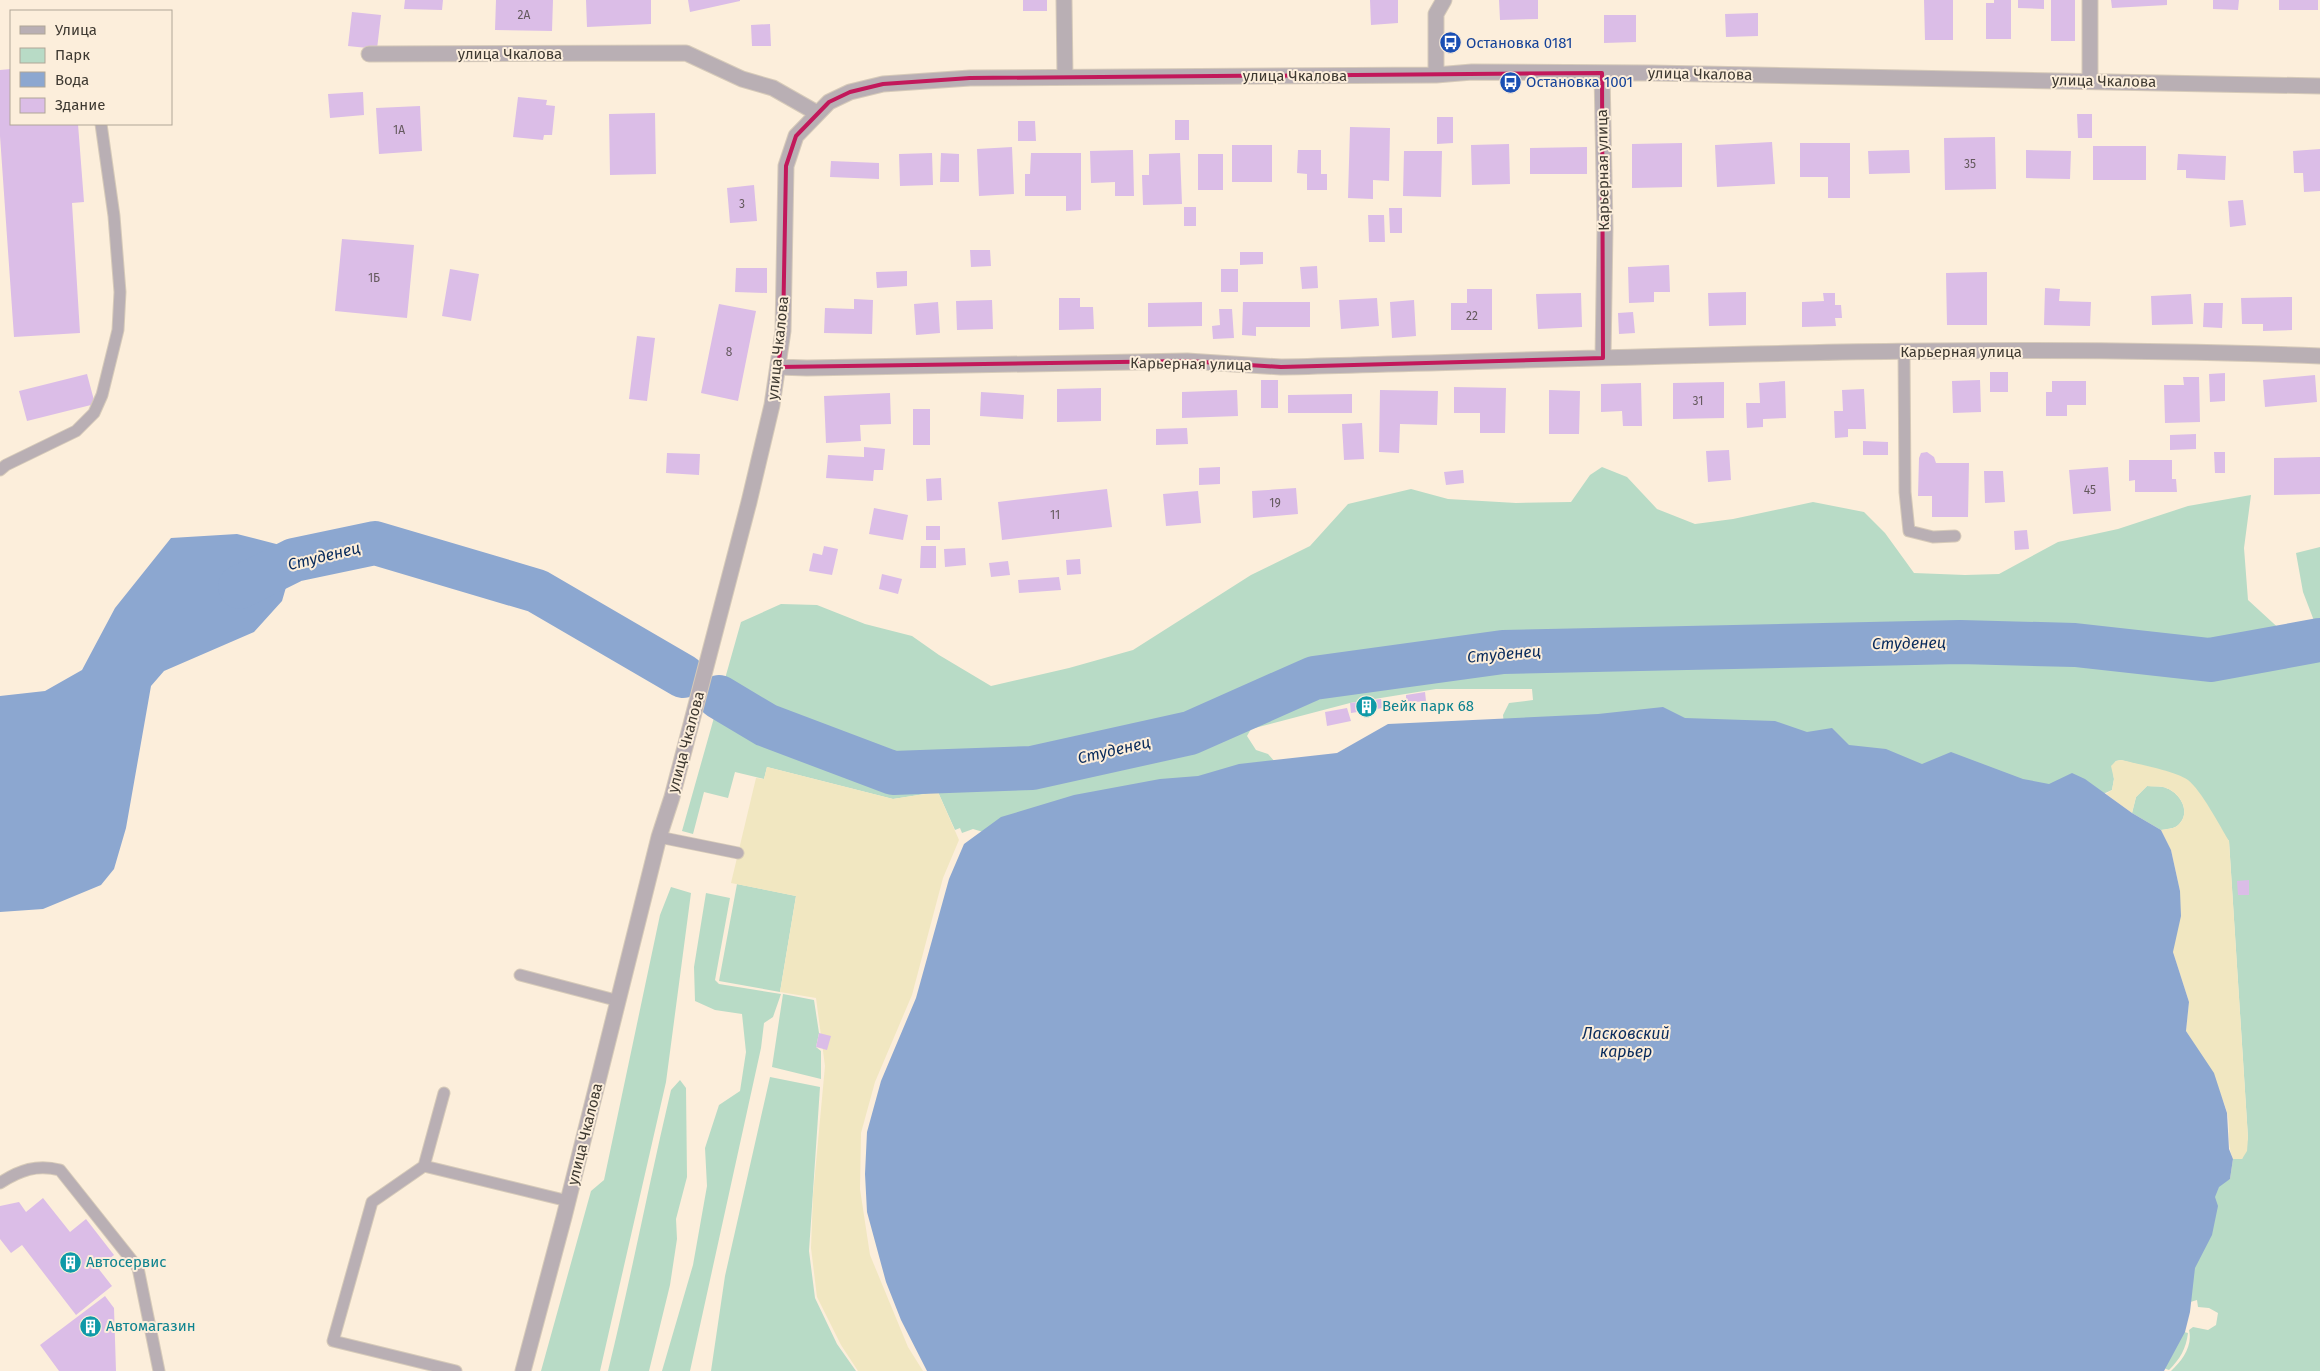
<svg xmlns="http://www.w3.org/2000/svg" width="2320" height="1371" font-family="'Fira Sans',sans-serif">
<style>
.green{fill:#b8dbc6}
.sand{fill:#f1e7c1}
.water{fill:#8ca7d0}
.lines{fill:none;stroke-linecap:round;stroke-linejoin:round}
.river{stroke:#8ca7d0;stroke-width:44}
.building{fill:#dbbde7}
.lane-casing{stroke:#d6cab9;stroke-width:13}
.street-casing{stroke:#d6cab9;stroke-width:17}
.lane{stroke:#b9afb4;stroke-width:11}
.street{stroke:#b9afb4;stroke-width:15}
.marked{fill:none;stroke:#c2185b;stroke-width:4;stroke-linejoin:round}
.labels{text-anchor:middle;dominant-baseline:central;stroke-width:4;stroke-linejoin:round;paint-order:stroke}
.number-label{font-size:12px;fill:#655a5e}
.transit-label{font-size:15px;fill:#164399;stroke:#fceedb;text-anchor:start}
.street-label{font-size:15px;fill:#3e3931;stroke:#fceedb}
.culture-label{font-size:15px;fill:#0d838f;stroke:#fceedb;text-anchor:start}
.water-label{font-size:16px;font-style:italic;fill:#092b5c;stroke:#fceedb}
</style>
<rect width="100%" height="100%" fill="#fceedb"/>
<path class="green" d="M 1602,467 L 1627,477 L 1657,509 L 1695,524 L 1733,519 L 1813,502 L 1864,512 L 1885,533 L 1914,573 L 1965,575 L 1999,574 L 2058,542 L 2118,529 L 2188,506 L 2251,495 L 2244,548 L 2248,600 L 2285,634 L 2316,626 L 2303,592 L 2296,553 L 2320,547 L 2320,1371 L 2171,1371 C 2182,1361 2193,1346 2189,1330 L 2193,1327 L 2208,1330 L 2216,1325 L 2218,1313 L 2209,1308 L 2198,1307 L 2197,1300 L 2187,1303 L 2192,1198 L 2230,1179 L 2233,1159 L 2242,1159 L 2248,1138 L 2229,841 L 2172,774 L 2121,760 L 2116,761 L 2112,766 L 2114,779 L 2112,790 L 2103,794 L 1949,770 L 1505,735 L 1503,715 L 1509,703 L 1533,700 L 1532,689 L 1436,689 L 1350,703 L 1251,729 L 1247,736 L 1256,750 L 1268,754 L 1283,771 L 990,834 L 973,829 L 962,833 L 960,828 L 955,830 L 938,792 L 893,799 L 767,767 L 764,779 L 735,772 L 728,798 L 704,792 L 693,834 L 682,831 L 741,622 L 781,604 L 817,605 L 865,624 L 912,636 L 939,655 L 991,686 L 1069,668 L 1133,650 L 1251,575 L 1310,546 L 1348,504 L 1411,489 L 1448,499 L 1516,503 L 1571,502 L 1590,475 Z
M 2147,786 C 2152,786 2158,786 2163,787 C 2180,791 2193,813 2177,826 C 2173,829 2166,829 2161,830 L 2132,813 L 2136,797 Z
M 737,884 L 796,896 L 780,992 L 719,981 Z
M 671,887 L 691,893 L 666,1082 L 600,1371 L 541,1371 L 591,1191 L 604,1180 L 660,915 Z
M 706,893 L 730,898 L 715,980 L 719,984 L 781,994 L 773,1017 L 764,1023 L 761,1048 L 690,1371 L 662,1371 L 693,1265 L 707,1186 L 705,1148 L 719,1105 L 740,1091 L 746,1052 L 742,1014 L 715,1010 L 695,1001 L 694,967 Z
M 783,994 L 814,1000 L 819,1033 L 816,1047 L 821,1051 L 821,1079 L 772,1067 Z
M 770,1077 L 820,1087 L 809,1251 L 815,1298 L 837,1344 L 856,1371 L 711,1371 L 725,1276 Z
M 680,1080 L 686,1088 L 687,1177 L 676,1219 L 677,1239 L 670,1285 L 649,1371 L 608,1371 C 631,1278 649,1183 671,1090 Z
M 2165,1327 L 2188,1333 C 2186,1349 2180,1359 2169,1370 L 2161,1367 Z"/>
<path class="sand" d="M 2121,760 C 2138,764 2175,771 2188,780 C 2201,790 2220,826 2229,841 L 2248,1138 L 2247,1151 L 2242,1159 L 2233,1159 C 2226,1143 2231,1127 2227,1112 C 2220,1088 2200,1052 2186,1031 L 2189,1002 L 2173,952 L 2180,891 L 2171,850 L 2161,830 C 2166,829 2173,829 2177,826 C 2193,813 2180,791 2163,787 C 2158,786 2152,787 2147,786 L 2136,797 L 2132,813 L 2106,794 L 2112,790 L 2114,779 L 2111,766 L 2116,761 Z
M 767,767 L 893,799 L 938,792 L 959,840 L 943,878 L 912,995 L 875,1082 L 861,1133 L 860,1189 L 870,1255 L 908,1347 L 923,1371 L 858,1371 L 841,1345 L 817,1297 L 811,1248 L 813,1195 L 825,1066 L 816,998 L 780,992 L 796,896 L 731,883 L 756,778 L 764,779 Z"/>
<path class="water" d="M 237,534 L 280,545 L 294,560 L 282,601 L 254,632 L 164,671 L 151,686 L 126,828 L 114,869 L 101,885 L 43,909 L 0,912 L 0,696 L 45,691 L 82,670 L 115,608 L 171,538 Z
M 1663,707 L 1685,718 L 1775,721 L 1807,732 L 1832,728 L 1849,745 L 1886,749 L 1922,764 L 1951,752 L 2023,779 L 2049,784 L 2072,773 L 2085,779 L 2132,813 L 2161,830 L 2171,850 L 2180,891 L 2181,916 L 2173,952 L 2189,1002 L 2186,1031 L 2214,1073 L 2227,1113 L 2229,1149 L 2233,1159 L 2230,1179 L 2219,1187 L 2215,1197 L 2218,1206 L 2212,1235 L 2195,1268 L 2190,1312 L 2185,1332 L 2164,1371 L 927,1371 L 901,1320 L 886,1282 L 867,1212 L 865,1174 L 867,1132 L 881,1081 L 916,998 L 949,879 L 964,844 L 1001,817 L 1074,795 L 1160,779 L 1198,776 L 1239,764 L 1337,753 L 1388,724 L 1598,714 Z"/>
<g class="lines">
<path class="river" d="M 240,587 L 294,560 L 375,543 L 537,591 L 683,676
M 719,697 L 766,725 L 893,773 L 1032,768 L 1190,733 L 1314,678 L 1503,652 L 1960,642 L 2075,645 L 2210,660 L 2320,640"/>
</g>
<path class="building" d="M 405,0 L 443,0 L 442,10 L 404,9 Z
M 496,0 L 553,0 L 552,31 L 495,30 Z
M 586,0 L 651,0 L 651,24 L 587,27 Z
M 688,0 L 740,0 L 740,1 L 690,12 Z
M 1023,0 L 1047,0 L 1047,11 L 1023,11 Z
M 1370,0 L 1398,0 L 1398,23 L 1371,25 Z
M 1499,0 L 1538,0 L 1538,19 L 1500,20 Z
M 1924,0 L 1953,0 L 1953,40 L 1925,40 Z
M 1994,0 L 2011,0 L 2011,39 L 1986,39 L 1986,3 L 1994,3 Z
M 2018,0 L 2044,0 L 2044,9 L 2018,8 Z
M 2051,0 L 2075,0 L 2075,41 L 2051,41 Z
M 2111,0 L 2167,0 L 2167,5 L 2112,8 Z
M 2213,0 L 2239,0 L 2238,10 L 2213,9 Z
M 2279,0 L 2318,0 L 2318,10 L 2279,10 Z
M 352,12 L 381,15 L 377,49 L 348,46 Z
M 1758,13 L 1758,36 L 1726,37 L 1725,14 Z
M 1604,15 L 1636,15 L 1636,42 L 1604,43 Z
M 770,24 L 771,46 L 752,46 L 751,25 Z
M 11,69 L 11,124 L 78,124 L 84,202 L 72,203 L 80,333 L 14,337 L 0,136 L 0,70 Z
M 363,92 L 364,115 L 330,118 L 328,94 Z
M 518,97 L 547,100 L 546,105 L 555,106 L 552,135 L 544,135 L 543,140 L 513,137 Z
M 420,106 L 422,151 L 379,154 L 376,108 Z
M 655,113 L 656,174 L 610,175 L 609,114 Z
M 2077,114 L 2092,114 L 2092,138 L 2078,138 Z
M 1437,117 L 1453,117 L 1453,143 L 1437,144 Z
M 1175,120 L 1189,120 L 1189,140 L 1175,140 Z
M 1018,121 L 1035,121 L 1036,141 L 1018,141 Z
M 1350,127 L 1390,128 L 1389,181 L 1373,180 L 1373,199 L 1348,198 Z
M 1995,137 L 1996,189 L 1945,190 L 1944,138 Z
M 1772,142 L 1775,184 L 1717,187 L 1715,145 Z
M 1682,143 L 1682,187 L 1632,188 L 1632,144 Z
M 1800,143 L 1850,143 L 1850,198 L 1828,198 L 1828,177 L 1800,177 Z
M 1509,144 L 1510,184 L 1472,185 L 1471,145 Z
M 1232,145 L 1272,145 L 1272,182 L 1232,182 Z
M 2093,146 L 2146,146 L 2146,180 L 2093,180 Z
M 1012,147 L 1014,194 L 979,196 L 977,149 Z
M 1587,147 L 1587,174 L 1530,174 L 1530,148 Z
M 2320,149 L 2320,191 L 2304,192 L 2303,173 L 2294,173 L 2293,151 Z
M 1133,150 L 1134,196 L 1115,196 L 1115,182 L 1091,183 L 1090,151 Z
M 1298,150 L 1321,150 L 1321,174 L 1327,174 L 1327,190 L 1307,190 L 1307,174 L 1297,173 Z
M 1909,150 L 1910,173 L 1869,174 L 1868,151 Z
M 2026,150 L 2071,151 L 2070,179 L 2026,178 Z
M 1404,151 L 1442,151 L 1441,197 L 1403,196 Z
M 932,153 L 933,185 L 900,186 L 899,154 Z
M 941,153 L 959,154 L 959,182 L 940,182 Z
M 1031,153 L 1081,153 L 1081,210 L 1066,211 L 1066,196 L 1025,196 L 1025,174 L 1030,174 Z
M 1180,153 L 1182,204 L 1143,205 L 1142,175 L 1149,175 L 1149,154 Z
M 1198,154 L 1223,154 L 1223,190 L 1198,190 Z
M 2178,154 L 2226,156 L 2225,180 L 2186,178 L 2186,170 L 2177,170 Z
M 831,161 L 879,163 L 879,179 L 830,177 Z
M 754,185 L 757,221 L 730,223 L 727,188 Z
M 2243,200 L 2246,225 L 2230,227 L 2228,201 Z
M 1184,207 L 1196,207 L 1196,226 L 1184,226 Z
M 1389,208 L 1402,208 L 1402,233 L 1390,233 Z
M 1368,215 L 1384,215 L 1385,242 L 1369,242 Z
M 342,239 L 414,245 L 407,318 L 335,311 Z
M 970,250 L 990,250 L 991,266 L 971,267 Z
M 1240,252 L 1263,252 L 1263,264 L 1240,265 Z
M 1669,265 L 1670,292 L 1654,292 L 1654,302 L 1629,303 L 1628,267 Z
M 1317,266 L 1318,288 L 1302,289 L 1300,267 Z
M 736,268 L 767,268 L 767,293 L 735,292 Z
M 450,269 L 479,274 L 471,321 L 442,316 Z
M 1221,269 L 1238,269 L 1238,292 L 1221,292 Z
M 907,271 L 907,286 L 877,288 L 876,272 Z
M 1987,272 L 1987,325 L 1947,325 L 1946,273 Z
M 2045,288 L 2060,289 L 2059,301 L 2091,302 L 2090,326 L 2044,325 Z
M 1467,289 L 1492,289 L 1492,330 L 1451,330 L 1451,303 L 1467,303 Z
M 1746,292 L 1746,325 L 1709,326 L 1708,293 Z
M 1581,293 L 1582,327 L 1538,329 L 1536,294 Z
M 1823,293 L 1835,293 L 1835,305 L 1841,305 L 1842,318 L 1835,318 L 1836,326 L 1802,327 L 1802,302 L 1824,301 Z
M 2191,294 L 2193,324 L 2152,325 L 2151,296 Z
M 2292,297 L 2292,330 L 2263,331 L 2263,324 L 2242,324 L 2241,298 Z
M 1059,298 L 1080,298 L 1080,307 L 1093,307 L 1094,329 L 1059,330 Z
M 1377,298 L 1379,326 L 1341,329 L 1339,300 Z
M 854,299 L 873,300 L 872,334 L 824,333 L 825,308 L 854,309 Z
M 992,300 L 993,329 L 957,330 L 956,301 Z
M 1414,300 L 1416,336 L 1392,338 L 1390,302 Z
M 938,302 L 940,333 L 916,335 L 914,304 Z
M 1202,302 L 1202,326 L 1148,327 L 1148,303 Z
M 1243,302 L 1310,302 L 1310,327 L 1256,327 L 1256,336 L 1242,335 Z
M 2204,303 L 2223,303 L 2222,328 L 2203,327 Z
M 719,304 L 756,311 L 738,401 L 701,393 Z
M 1219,309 L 1232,309 L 1234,338 L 1213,339 L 1212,326 L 1220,325 Z
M 1633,312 L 1635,333 L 1619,334 L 1618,313 Z
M 637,336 L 655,338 L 647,401 L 629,399 Z
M 1990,372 L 2008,372 L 2008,392 L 1990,392 Z
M 2225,373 L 2225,401 L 2210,402 L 2209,374 Z
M 87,374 L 95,404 L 27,421 L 19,391 Z
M 2315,375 L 2317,402 L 2265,407 L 2263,380 Z
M 2183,377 L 2199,377 L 2200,422 L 2165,423 L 2164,385 L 2184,385 Z
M 1261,380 L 1278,380 L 1278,408 L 1261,408 Z
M 1980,380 L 1981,412 L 1953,413 L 1952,381 Z
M 1785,381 L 1786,418 L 1763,419 L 1763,427 L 1747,428 L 1746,403 L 1760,403 L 1759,383 Z
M 2052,381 L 2086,381 L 2086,405 L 2067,405 L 2067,416 L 2046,416 L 2046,392 L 2052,392 Z
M 1724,382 L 1724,418 L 1673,419 L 1673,383 Z
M 1641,383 L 1642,426 L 1623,426 L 1622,411 L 1601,412 L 1601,384 Z
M 1454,387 L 1506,388 L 1505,433 L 1480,433 L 1480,413 L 1454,413 Z
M 1101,388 L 1101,421 L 1057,422 L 1057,389 Z
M 1864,389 L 1866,429 L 1848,429 L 1848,437 L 1835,438 L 1834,411 L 1843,411 L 1842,390 Z
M 1237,390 L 1238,416 L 1182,418 L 1182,392 Z
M 1380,390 L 1438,391 L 1437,425 L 1400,424 L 1399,453 L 1379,452 Z
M 1549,390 L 1580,391 L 1579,434 L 1549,434 Z
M 981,392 L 1024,395 L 1023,419 L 980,416 Z
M 890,393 L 891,424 L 860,425 L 861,441 L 826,443 L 824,396 Z
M 1352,394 L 1352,413 L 1288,413 L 1288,395 Z
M 913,409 L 930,409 L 930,445 L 913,445 Z
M 1362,423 L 1364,459 L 1344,460 L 1342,424 Z
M 1187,428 L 1188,444 L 1156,445 L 1156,429 Z
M 2196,434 L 2196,449 L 2170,450 L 2170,435 Z
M 1863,441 L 1888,442 L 1888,455 L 1863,455 Z
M 864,447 L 885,449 L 883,470 L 874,470 L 873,481 L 826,478 L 828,455 L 864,457 Z
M 1729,450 L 1731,480 L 1708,482 L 1706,451 Z
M 1927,452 L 1934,457 L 1936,463 L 1969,463 L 1968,517 L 1932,517 L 1932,496 L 1918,496 L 1919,458 L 1921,453 Z
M 2214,452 L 2225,452 L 2225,473 L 2215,473 Z
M 667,453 L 700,454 L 699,475 L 666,473 Z
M 2320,457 L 2320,494 L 2274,495 L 2274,458 Z
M 2129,460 L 2172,460 L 2172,479 L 2176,479 L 2177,492 L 2135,492 L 2135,480 L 2129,481 Z
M 1220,467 L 1220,484 L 1199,485 L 1199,468 Z
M 2108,467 L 2111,511 L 2073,514 L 2069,470 Z
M 1463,470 L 1464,483 L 1446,485 L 1444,472 Z
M 1984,471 L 2003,471 L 2005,502 L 1985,503 Z
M 941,478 L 942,500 L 927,501 L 926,479 Z
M 1296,488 L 1298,514 L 1253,518 L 1252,491 Z
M 1107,489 L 1112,527 L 1002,540 L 998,502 Z
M 1198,491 L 1201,523 L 1166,526 L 1163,494 Z
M 874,508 L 908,515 L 903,540 L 869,534 Z
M 926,526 L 940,526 L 940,540 L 926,540 Z
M 2027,530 L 2029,549 L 2015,550 L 2014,531 Z
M 824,546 L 838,549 L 832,575 L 809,571 L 813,553 L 822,555 Z
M 921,546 L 936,546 L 936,568 L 920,568 Z
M 965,548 L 966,565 L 945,567 L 944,549 Z
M 1080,559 L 1081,574 L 1067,575 L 1066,560 Z
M 1008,561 L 1010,575 L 991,577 L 989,563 Z
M 882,574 L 902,579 L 898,594 L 879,589 Z
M 1059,577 L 1061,590 L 1019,593 L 1018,580 Z
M 1425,692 L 1426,701 L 1406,703 L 1406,695 Z
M 1381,699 L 1383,708 L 1351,713 L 1350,703 Z
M 1347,708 L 1351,721 L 1327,726 L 1325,712 Z
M 2249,880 L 2249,895 L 2238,895 L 2237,881 Z
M 819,1033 L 831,1036 L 827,1050 L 816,1047 Z
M 43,1198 L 70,1232 L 86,1219 L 114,1255 L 98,1268 L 112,1286 L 76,1315 L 22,1245 L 11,1253 L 0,1239 L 0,1206 L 19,1202 L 26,1212 Z
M 105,1296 L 114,1308 L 116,1371 L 59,1371 L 40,1345 Z"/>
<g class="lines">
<defs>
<path id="lane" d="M 1904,351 L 1905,492 L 1909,531 L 1933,537 L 1955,536
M 0,470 L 6,465 L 76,431 L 94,413 L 102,395 L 118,330 L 120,292 L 114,216 L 101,124
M 659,837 L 738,853
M 520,975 L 619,1001
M 424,1166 L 444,1093
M 0,1183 C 20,1170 37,1164 60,1170 L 138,1268 L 159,1371
M 456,1371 L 333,1341 L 372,1202 L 424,1166 L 568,1201"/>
<path id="street" d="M 1064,0 L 1065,77
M 369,54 L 686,53 L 742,79 L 773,88 L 817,113
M 1602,73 L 1605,228 L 1603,358
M 1436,75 L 1436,14 L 1444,0
M 2090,81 L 2090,0
M 778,367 L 807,368 L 1187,361 L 1281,367 C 1627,358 1974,342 2320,356
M 523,1371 L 564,1217 L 659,837 L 672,797 L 749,502 L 772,405 L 783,331 L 786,166 L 796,136 L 829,102 L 850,92 L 883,84 L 970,78 L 1436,75 L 1472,72 L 1652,73 L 2320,86"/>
</defs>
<use href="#lane" class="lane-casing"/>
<use href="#street" class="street-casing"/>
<use href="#lane" class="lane"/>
<use href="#street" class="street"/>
</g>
<path class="marked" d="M 1602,73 L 1603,358 L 1281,367 L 1187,361 L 778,367 L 783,331 L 786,166 L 796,136 L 829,102 L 850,92 L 883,84 L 970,78 Z"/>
<defs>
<symbol id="bus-disc" viewBox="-11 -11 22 22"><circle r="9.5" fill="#1a4fb4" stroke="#fceedb"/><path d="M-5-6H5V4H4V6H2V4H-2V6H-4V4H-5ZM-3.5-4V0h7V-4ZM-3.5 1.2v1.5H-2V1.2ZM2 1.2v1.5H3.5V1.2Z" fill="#fff"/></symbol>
<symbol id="building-disc" viewBox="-11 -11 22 22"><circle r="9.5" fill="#0f9aa8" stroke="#fceedb"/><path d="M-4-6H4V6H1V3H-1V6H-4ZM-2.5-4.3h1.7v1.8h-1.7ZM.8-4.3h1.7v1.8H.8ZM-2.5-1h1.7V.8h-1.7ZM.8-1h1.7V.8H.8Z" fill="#fff"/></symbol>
</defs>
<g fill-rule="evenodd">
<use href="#bus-disc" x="1438" y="30" width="25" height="25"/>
<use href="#bus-disc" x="1498" y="70" width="25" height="25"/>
<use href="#building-disc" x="1354" y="694" width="25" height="25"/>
<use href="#building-disc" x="58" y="1250" width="25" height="25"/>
<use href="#building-disc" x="78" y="1314" width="25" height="25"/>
</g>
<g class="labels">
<g class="number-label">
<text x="524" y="15">2А</text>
<text x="399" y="130">1А</text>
<text x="1970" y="164">35</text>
<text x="742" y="204">3</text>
<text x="374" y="278">1Б</text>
<text x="1472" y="316">22</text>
<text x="729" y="352">8</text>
<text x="1698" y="401">31</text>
<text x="2090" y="490">45</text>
<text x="1275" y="503">19</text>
<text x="1055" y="515">11</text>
</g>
<g class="transit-label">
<text x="1466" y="43">Остановка 0181</text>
<text x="1526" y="82">Остановка 1001</text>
</g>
<g class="street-label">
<text x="510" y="54">улица Чкалова</text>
<text transform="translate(1700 74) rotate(1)">улица Чкалова</text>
<text x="1295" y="76">улица Чкалова</text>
<text transform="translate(2104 81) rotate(1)">улица Чкалова</text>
<text transform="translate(1603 170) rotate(-91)">Карьерная улица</text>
<text transform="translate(778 348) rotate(-84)">улица Чкалова</text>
<text x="1961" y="352">Карьерная улица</text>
<text transform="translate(1191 364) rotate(1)">Карьерная улица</text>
<text transform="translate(686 742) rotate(-75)">улица Чкалова</text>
<text transform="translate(585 1134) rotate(-76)">улица Чкалова</text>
</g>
<g class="culture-label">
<text x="1382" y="706">Вейк парк 68</text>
<text x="86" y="1262">Автосервис</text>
<text x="106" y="1326">Автомагазин</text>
</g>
<g class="water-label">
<text transform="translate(324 556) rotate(-14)">Студенец</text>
<text transform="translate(1909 643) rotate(-1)">Студенец</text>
<text transform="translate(1504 654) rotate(-5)">Студенец</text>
<text transform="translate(1114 750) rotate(-13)">Студенец</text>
<text x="1626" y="1033">Ласковский<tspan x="1626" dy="18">карьер</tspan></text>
</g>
</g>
<rect x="10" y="10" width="162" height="115" fill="#fceedb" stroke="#b0a697"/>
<rect x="20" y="26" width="25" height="8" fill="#b9afb4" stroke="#b0a697"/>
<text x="55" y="35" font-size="15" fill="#3e3931">Улица</text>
<rect x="20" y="48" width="25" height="15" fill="#b8dbc6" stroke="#b0a697"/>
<text x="55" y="60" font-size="15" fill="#3e3931">Парк</text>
<rect x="20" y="72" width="25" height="15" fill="#8ca7d0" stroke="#b0a697"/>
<text x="55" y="85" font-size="15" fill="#3e3931">Вода</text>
<rect x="20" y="98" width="25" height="15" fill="#dbbde7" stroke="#b0a697"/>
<text x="55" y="110" font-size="15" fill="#3e3931">Здание</text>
</svg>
